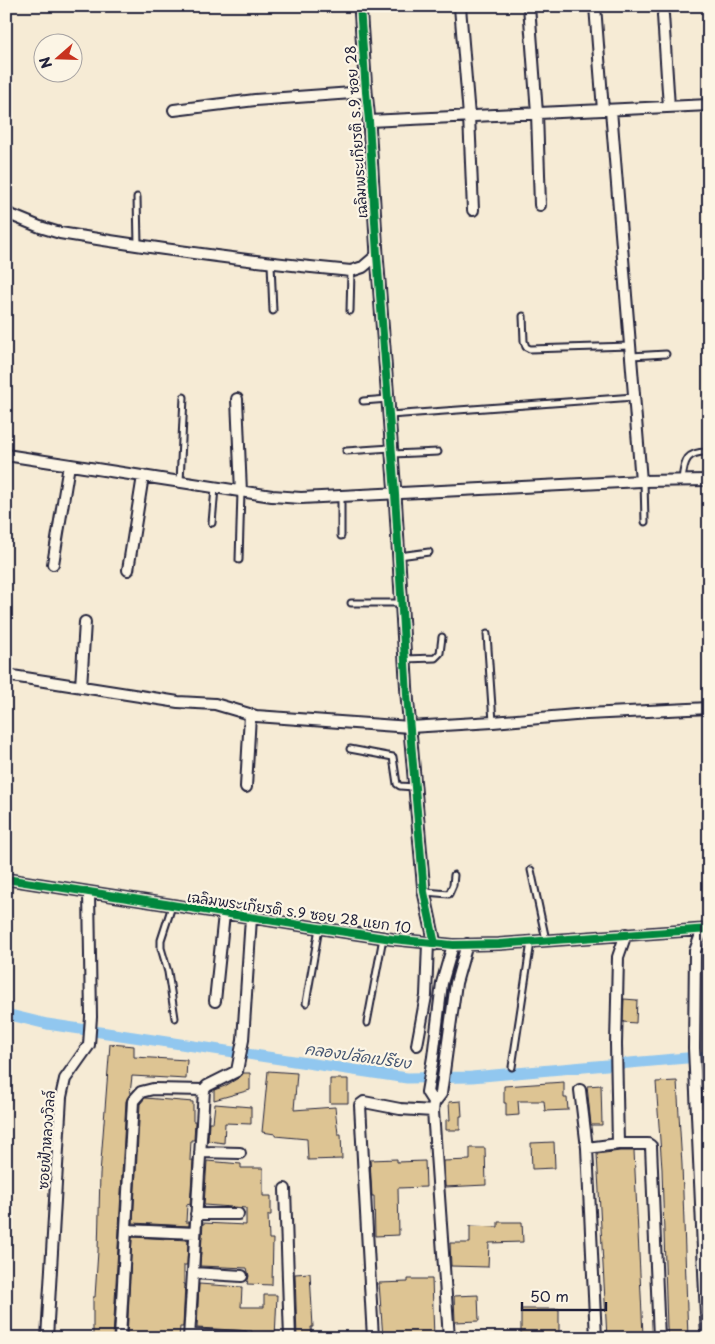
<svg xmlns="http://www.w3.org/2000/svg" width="715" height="1344" font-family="'Playpen Sans','Playpen Sans Thai',sans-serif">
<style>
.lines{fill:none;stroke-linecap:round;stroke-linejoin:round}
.canal{stroke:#91c7ef;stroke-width:11}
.building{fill:#ddc493;stroke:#22223b}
.service-casing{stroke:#22223b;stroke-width:9}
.minor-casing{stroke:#22223b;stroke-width:14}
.tertiary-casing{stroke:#22223b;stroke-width:15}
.service{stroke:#fcf5e5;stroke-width:5}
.minor{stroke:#fcf5e5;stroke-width:10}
.tertiary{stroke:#fcf5e5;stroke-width:11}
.cycleway-casing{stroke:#fcf5e5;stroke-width:11}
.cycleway{stroke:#00873e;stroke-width:8}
.labels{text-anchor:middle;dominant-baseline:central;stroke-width:4.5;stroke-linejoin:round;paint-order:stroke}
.street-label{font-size:14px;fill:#22223b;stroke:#fcf5e5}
.water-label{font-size:15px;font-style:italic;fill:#435471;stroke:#fcf5e5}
</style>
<rect width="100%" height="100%" fill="#f6ebd5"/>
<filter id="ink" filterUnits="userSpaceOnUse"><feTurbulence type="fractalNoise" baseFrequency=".02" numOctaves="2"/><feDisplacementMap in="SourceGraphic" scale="10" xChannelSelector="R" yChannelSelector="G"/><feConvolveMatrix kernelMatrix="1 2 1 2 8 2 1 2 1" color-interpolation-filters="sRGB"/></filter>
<g filter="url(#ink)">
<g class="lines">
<path class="canal" d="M 6,1014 L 47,1024 L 407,1078 L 472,1077 L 709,1056"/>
</g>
<path class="building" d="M 624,999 L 637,1000 L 636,1023 L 623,1022 Z
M 110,1044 L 134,1046 L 134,1057 L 187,1060 L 186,1079 L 132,1076 L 130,1094 L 126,1101 L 113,1338 L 93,1338 L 93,1297 L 95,1297 L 98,1251 L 100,1174 Z
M 268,1071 L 297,1073 L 294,1110 L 335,1107 L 338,1134 L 341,1134 L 342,1159 L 308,1160 L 307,1139 L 275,1136 L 275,1134 L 262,1132 Z
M 243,1073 L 250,1073 L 250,1090 L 214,1100 L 214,1090 L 225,1086 L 240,1077 Z
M 330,1079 L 348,1079 L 348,1103 L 330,1103 Z
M 677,1081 L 682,1165 L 688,1338 L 668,1338 L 667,1328 L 662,1169 L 656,1082 Z
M 564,1082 L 564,1098 L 567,1098 L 568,1110 L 545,1111 L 544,1101 L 518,1101 L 519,1115 L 506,1116 L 506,1103 L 504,1103 L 504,1086 Z
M 601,1085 L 602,1125 L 591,1125 L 587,1086 Z
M 145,1098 L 193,1102 L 193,1121 L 195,1121 L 194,1140 L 191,1140 L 190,1160 L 193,1160 L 190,1205 L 187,1204 L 186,1222 L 189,1222 L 189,1226 L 133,1223 L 140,1104 Z
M 461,1101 L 462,1116 L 460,1116 L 460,1130 L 446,1130 L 446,1120 L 450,1120 L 449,1102 Z
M 215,1104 L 251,1107 L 251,1124 L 225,1123 L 224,1143 L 208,1141 L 209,1122 L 213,1122 Z
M 554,1142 L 555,1168 L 532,1169 L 531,1143 Z
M 470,1148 L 485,1148 L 486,1185 L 445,1187 L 444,1161 L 470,1160 Z
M 620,1151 L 634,1151 L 643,1335 L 607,1338 L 597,1154 Z
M 397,1159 L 397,1162 L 425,1161 L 426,1187 L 398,1188 L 399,1235 L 375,1236 L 374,1196 L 372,1196 L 370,1160 Z
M 207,1161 L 241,1164 L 241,1168 L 263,1168 L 263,1196 L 271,1196 L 271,1215 L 268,1215 L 269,1239 L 273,1239 L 272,1285 L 247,1284 L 249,1276 L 247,1268 L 200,1266 L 203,1223 L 246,1225 L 246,1208 L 204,1205 Z
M 498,1222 L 522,1222 L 523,1242 L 489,1243 L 488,1267 L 451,1266 L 450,1243 L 470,1243 L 470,1226 L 498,1227 Z
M 132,1237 L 188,1240 L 187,1265 L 184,1265 L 184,1284 L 185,1284 L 183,1327 L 180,1327 L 179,1338 L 127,1338 Z
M 310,1273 L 313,1327 L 311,1327 L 312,1338 L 297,1338 L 295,1274 Z
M 408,1279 L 432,1279 L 434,1338 L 383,1338 L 379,1283 L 408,1282 Z
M 199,1284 L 242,1287 L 241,1307 L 264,1307 L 264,1295 L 277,1295 L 275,1338 L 252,1338 L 252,1331 L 197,1328 Z
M 478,1295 L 479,1321 L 455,1322 L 454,1296 Z
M 521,1309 L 559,1309 L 559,1338 L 521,1338 Z"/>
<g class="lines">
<defs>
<path id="service" d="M 137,197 L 138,245
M 271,264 L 273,311
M 350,311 L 351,271
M 523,316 L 524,341 L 526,347 L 530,349 L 630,346
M 631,356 L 666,354
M 363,401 L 388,399
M 390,415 L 634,397
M 346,451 L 391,448
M 393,454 L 438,452
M 682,480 C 684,460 687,451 709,452
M 644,481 L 645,522
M 180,482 L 184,397
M 341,496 L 341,536
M 212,523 L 215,488
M 399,556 L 429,552
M 239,560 L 241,492
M 351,603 L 401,603
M 487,634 L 493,722
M 405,659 L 435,658 L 440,653 L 442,637
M 350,749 L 393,757 L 397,784 L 400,786 L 414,787
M 531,870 L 546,940
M 425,892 L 449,894 L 453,885 L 454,875
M 172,906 L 161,940 L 161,948 L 168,972 L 175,1018
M 306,1003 L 319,928
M 367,1023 L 383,938
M 512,1067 L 531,942"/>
<path id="minor" d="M 529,6 L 537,113 L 540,205
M 595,6 L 603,110
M 460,7 L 469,116 L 473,210
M 663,15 L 669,107
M 174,110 L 255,100 L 366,92
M 611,110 L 641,481
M 369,121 L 709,105
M 6,213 L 40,227 L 60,233 C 157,249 253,262 351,271 L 363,267 L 377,255
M 237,399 L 241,492
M 6,455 L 272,496 L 301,498 L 641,481 L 709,480
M 53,564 L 69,465
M 128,570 L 143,476
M 6,675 L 178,702 L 215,704 L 256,716 L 410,727 L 493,722 L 587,714 L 709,708
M 81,687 L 85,622
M 246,787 L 250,715
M 6,879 L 319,928 L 392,939 L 453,945 L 499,944 L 709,929
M 703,929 L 695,951 L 694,1048 L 707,1338
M 215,1001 L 224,914
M 417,1045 L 426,996 L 428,943
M 580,1090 L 587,1148
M 434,1103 L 427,1092 L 433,1057 L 442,983 L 453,945
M 698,1113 L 709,1113
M 618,1144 L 616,1044 L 618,957 L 626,934
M 200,1152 L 240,1153
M 285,1189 L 290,1338
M 196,1214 L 238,1214
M 126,1230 L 195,1233
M 193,1273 L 242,1276
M 189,1335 L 243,1337
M 47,1338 L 61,1097 L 65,1079 L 89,1045 L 91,1017 L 89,893
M 120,1338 L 133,1101 L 141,1092 L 153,1089 L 204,1090 L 207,1086 L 237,1071 L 243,1040 L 251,918
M 189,1338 L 204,1090
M 373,1338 L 360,1105 L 364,1102 L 400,1109 L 433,1111
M 449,1338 L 433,1111 L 434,1103 L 441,1094 L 456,983 L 467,944
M 596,1338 L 587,1148 L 618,1144 L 648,1144 L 651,1146 L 659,1338"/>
<path id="tertiary" d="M 360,6 L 366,92 L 369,121 L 377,255 L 395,494 L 407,695 L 424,892 L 435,944"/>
</defs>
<use href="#service" class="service-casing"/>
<use href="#minor" class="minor-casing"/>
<use href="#tertiary" class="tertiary-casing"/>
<use href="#service" class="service"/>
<use href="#minor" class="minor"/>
<use href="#tertiary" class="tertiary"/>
<defs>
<path id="cycleway" d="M 360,6 L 366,92 L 369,121 L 377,255 L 395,494 L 407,695 L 424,892 L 435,944
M 6,879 L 319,928 L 392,939 L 453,945 L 499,944 L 709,929"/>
</defs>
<use href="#cycleway" class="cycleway-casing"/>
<use href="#cycleway" class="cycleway"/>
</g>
</g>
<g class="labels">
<g class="street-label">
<text transform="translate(356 132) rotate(-94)">เฉลิมพระเกียรติ ร.9 ซอย 28</text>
<text transform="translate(299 912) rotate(8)">เฉลิมพระเกียรติ ร.9 ซอย 28 แยก 10</text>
<text transform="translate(46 1140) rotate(-86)">ซอยฟ้าหลวงวิลล์</text>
</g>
<g class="water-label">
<text transform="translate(358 1055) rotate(8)">คลองปลัดเปรียง</text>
</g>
</g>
<rect width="715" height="1344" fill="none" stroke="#fcf5e5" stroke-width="25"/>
<rect x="12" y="12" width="690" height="1319" fill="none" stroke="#22223b" stroke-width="2" filter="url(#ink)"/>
<g transform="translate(58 58) rotate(250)"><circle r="24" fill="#fcf5e5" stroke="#a5a1a1"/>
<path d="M0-4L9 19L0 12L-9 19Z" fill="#c8321e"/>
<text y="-8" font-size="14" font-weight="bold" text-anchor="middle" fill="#22223b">N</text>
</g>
<path d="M522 1302v8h84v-8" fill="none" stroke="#22223b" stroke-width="2.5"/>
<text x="530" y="1302" font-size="15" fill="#22223b" stroke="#fcf5e5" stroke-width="4" paint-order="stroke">50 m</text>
</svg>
